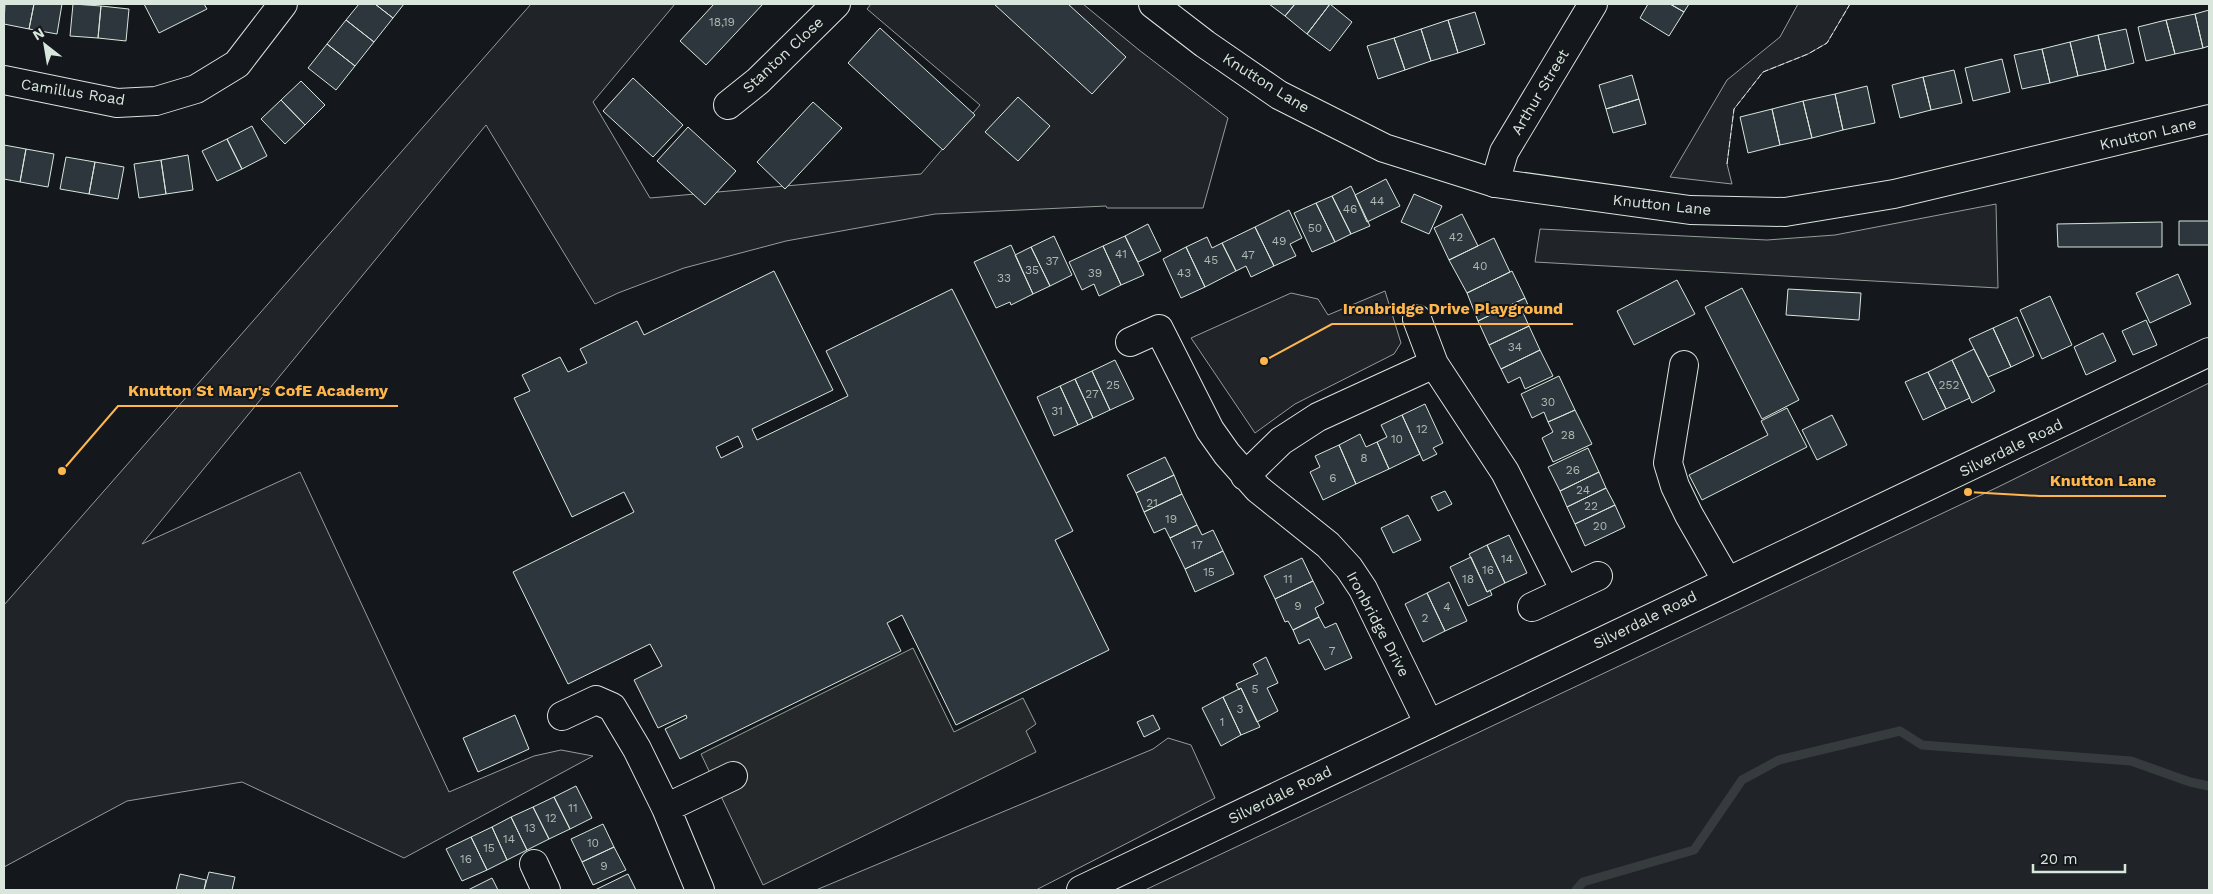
<svg xmlns="http://www.w3.org/2000/svg" width="2213" height="894" font-family="'Work Sans',sans-serif">
<style>
.green{fill:#202428;stroke:#939e99}
.parking{fill:#24282b;stroke:#939e99}
.lines{fill:none;stroke-linecap:round;stroke-linejoin:round}
.stream{stroke:#363b3e;stroke-width:9}
.building{fill:#2c363c;stroke:#d8e6dc;fill-rule:evenodd}
.minor-casing{stroke:#d8e6dc;stroke-width:30}
.major-casing{stroke:#d8e6dc;stroke-width:30}
.minor{stroke:#14181c;stroke-width:28}
.major{stroke:#14181c;stroke-width:28}
.fence{stroke:#d8e6dc;stroke-width:1;stroke-dasharray:6 2.5;stroke-linecap:butt}
.labels{text-anchor:middle;dominant-baseline:central;stroke-width:4;stroke-linejoin:round;paint-order:stroke}
.number-label{font-size:12px;fill:#adbab4}
.street-label{font-size:15px;fill:#d8e6dc;stroke:#14181c}
.leader{fill:none;stroke:#ffb74d;stroke-width:2}
.callout-dot{fill:#ffb74d;stroke:#14181c;stroke-width:2}
.callout-label{font-size:16px;text-anchor:middle;font-weight:bold;fill:#ffb74d;stroke:#14181c;stroke-width:4;stroke-linejoin:round;paint-order:stroke}
</style>
<rect width="100%" height="100%" fill="#14181c"/>
<path class="green" d="M 531,4 L 675,4 L 593,102 L 650,198 L 921,174 L 980,105 L 867,9 L 871,4 L 1083,4 L 1139,50 L 1228,118 L 1203,208 L 1107,208 L 1106,206 L 935,214 L 786,241 L 684,268 L 618,293 L 595,304 L 486,125 L 142,544 L 300,472 L 449,792 L 534,756 L 561,750 L 593,756 L 404,858 L 242,782 L 127,801 L 4,867 L 4,605 Z
M 1798,4 L 1850,4 L 1827,43 L 1808,54 L 1763,72 L 1734,109 L 1727,164 L 1732,184 L 1670,177 L 1727,80 L 1780,37 Z
M 1996,204 L 1998,288 L 1535,262 L 1540,229 L 1767,240 L 1835,235 Z
M 1385,291 L 1401,343 L 1394,354 L 1295,404 L 1255,433 L 1191,338 L 1291,293 L 1318,299 L 1328,315 Z
M 2209,383 L 2209,890 L 1145,890 L 1998,487 Z
M 1168,738 L 1191,745 L 1215,798 L 1036,890 L 816,890 L 1153,749 Z"/>
<path class="parking" d="M 913,648 L 954,732 L 1023,698 L 1036,724 L 1026,731 L 1036,752 L 763,885 L 701,754 Z"/>
<g class="lines">
<path class="stream" d="M 1576,890 L 1583,882 L 1694,850 L 1742,780 L 1779,760 L 1900,731 L 1922,745 L 2131,761 L 2190,782 L 2209,786"/>
</g>
<path class="building" d="M 5,4 L 34,4 L 29,29 L 4,24 Z
M 34,4 L 62,4 L 57,34 L 29,29 Z
M 73,4 L 101,6 L 98,38 L 70,36 Z
M 144,4 L 204,4 L 207,9 L 159,33 Z
M 359,4 L 375,4 L 393,18 L 374,42 L 346,20 Z
M 375,4 L 404,4 L 393,18 Z
M 714,4 L 763,4 L 706,65 L 680,41 Z
M 994,4 L 1068,4 L 1126,57 L 1092,94 Z
M 1269,4 L 1295,4 L 1285,16 Z
M 1295,4 L 1330,4 L 1307,34 L 1285,16 Z
M 1330,4 L 1352,22 L 1330,51 L 1307,34 Z
M 1648,4 L 1670,4 L 1684,12 L 1669,36 L 1640,18 Z
M 1670,4 L 1689,4 L 1684,12 Z
M 101,6 L 129,9 L 126,41 L 98,38 Z
M 2209,10 L 2209,46 L 2203,48 L 2195,14 Z
M 1475,12 L 1485,44 L 1458,53 L 1448,20 Z
M 2195,14 L 2203,48 L 2175,54 L 2166,20 Z
M 346,20 L 374,42 L 355,66 L 327,44 Z
M 1448,20 L 1458,53 L 1431,61 L 1421,29 Z
M 2166,20 L 2175,54 L 2146,61 L 2138,27 Z
M 880,28 L 975,115 L 943,150 L 848,63 Z
M 1421,29 L 1431,61 L 1405,70 L 1394,38 Z
M 2126,29 L 2134,63 L 2106,70 L 2098,35 Z
M 2098,35 L 2106,70 L 2078,76 L 2070,42 Z
M 1394,38 L 1405,70 L 1378,79 L 1367,46 Z
M 2070,42 L 2078,76 L 2050,83 L 2042,49 Z
M 327,44 L 355,66 L 336,90 L 308,68 Z
M 2042,49 L 2050,83 L 2022,89 L 2014,55 Z
M 2002,59 L 2010,92 L 1973,101 L 1965,68 Z
M 1954,70 L 1962,103 L 1931,110 L 1923,77 Z
M 1632,75 L 1639,99 L 1606,109 L 1599,85 Z
M 1923,77 L 1931,110 L 1900,118 L 1892,85 Z
M 633,78 L 683,125 L 653,157 L 603,111 Z
M 301,81 L 325,105 L 305,125 L 281,100 Z
M 1867,86 L 1875,123 L 1843,130 L 1835,94 Z
M 1835,94 L 1843,130 L 1812,138 L 1803,101 Z
M 1018,97 L 1050,126 L 1018,161 L 985,132 Z
M 1639,99 L 1646,124 L 1613,133 L 1606,109 Z
M 281,100 L 305,125 L 285,144 L 261,119 Z
M 1803,101 L 1812,138 L 1780,145 L 1772,109 Z
M 813,102 L 842,128 L 785,189 L 757,162 Z
M 1772,109 L 1780,145 L 1748,153 L 1740,117 Z
M 252,126 L 267,156 L 242,169 L 227,139 Z
M 688,127 L 736,171 L 705,205 L 657,161 Z
M 227,139 L 242,169 L 217,181 L 202,151 Z
M 4,145 L 26,149 L 20,182 L 4,179 Z
M 26,149 L 54,154 L 48,187 L 20,182 Z
M 188,155 L 193,190 L 166,194 L 161,160 Z
M 66,157 L 95,162 L 89,194 L 60,189 Z
M 161,160 L 166,194 L 139,198 L 134,164 Z
M 95,162 L 124,167 L 118,199 L 89,194 Z
M 1386,179 L 1400,206 L 1367,222 L 1355,195 Z
M 1351,186 L 1370,226 L 1351,234 L 1332,196 Z
M 1414,194 L 1442,206 L 1429,234 L 1401,222 Z
M 1332,196 L 1351,234 L 1335,242 L 1316,203 Z
M 1316,203 L 1335,242 L 1312,252 L 1294,213 Z
M 1289,210 L 1302,238 L 1290,244 L 1296,256 L 1274,266 L 1255,227 Z
M 1462,214 L 1478,246 L 1449,260 L 1434,228 Z
M 2179,221 L 2209,221 L 2209,245 L 2179,245 Z
M 2162,222 L 2162,247 L 2058,247 L 2057,224 Z
M 1148,224 L 1161,251 L 1138,262 L 1125,236 Z
M 1255,227 L 1274,266 L 1251,277 L 1246,266 L 1236,271 L 1222,243 Z
M 1054,236 L 1072,275 L 1050,286 L 1031,247 Z
M 1125,236 L 1144,275 L 1121,285 L 1103,246 Z
M 1207,237 L 1212,248 L 1222,243 L 1236,271 L 1205,287 L 1186,247 Z
M 1494,238 L 1510,272 L 1467,293 L 1449,260 Z
M 1011,245 L 1033,294 L 1011,305 L 1010,302 L 996,308 L 974,262 Z
M 1103,246 L 1121,285 L 1099,296 L 1094,284 L 1082,290 L 1069,262 Z
M 1031,247 L 1050,286 L 1033,294 L 1015,255 Z
M 1186,247 L 1205,287 L 1181,298 L 1163,259 Z
M 774,271 L 833,390 L 752,429 L 757,440 L 848,396 L 826,351 L 952,289 L 1073,531 L 1055,540 L 1109,650 L 956,725 L 902,615 L 887,623 L 901,651 L 680,759 L 665,729 L 687,718 L 686,715 L 658,728 L 634,680 L 662,666 L 650,644 L 568,684 L 513,572 L 634,512 L 624,492 L 572,517 L 514,398 L 530,391 L 522,375 L 560,357 L 568,372 L 587,363 L 580,349 L 637,321 L 644,335 ZM 738,436 L 743,447 L 721,458 L 716,447 Z
M 1512,271 L 1525,298 L 1478,321 L 1467,293 Z
M 2178,274 L 2191,304 L 2150,323 L 2136,293 Z
M 1677,280 L 1695,314 L 1634,345 L 1617,311 Z
M 1742,288 L 1799,400 L 1762,419 L 1705,307 Z
M 1788,289 L 1861,293 L 1859,320 L 1786,315 Z
M 2050,296 L 2072,345 L 2042,359 L 2020,310 Z
M 1525,298 L 1528,305 L 1521,308 L 1529,326 L 1489,345 L 1478,321 Z
M 2017,317 L 2034,356 L 2011,367 L 1993,328 Z
M 2146,320 L 2157,345 L 2133,355 L 2122,331 Z
M 1529,326 L 1540,350 L 1501,369 L 1489,345 Z
M 1993,328 L 2011,367 L 1988,377 L 1969,339 Z
M 2103,333 L 2116,361 L 2086,375 L 2074,347 Z
M 1974,349 L 1995,391 L 1972,403 L 1952,360 Z
M 1540,350 L 1553,376 L 1525,389 L 1520,377 L 1508,383 L 1501,369 Z
M 1115,360 L 1134,399 L 1110,410 L 1092,371 Z
M 1952,360 L 1970,398 L 1946,409 L 1928,372 Z
M 1092,371 L 1110,410 L 1093,418 L 1075,379 Z
M 1928,372 L 1946,409 L 1923,420 L 1905,382 Z
M 1559,376 L 1575,410 L 1548,422 L 1544,412 L 1532,418 L 1521,394 Z
M 1075,379 L 1093,418 L 1078,425 L 1060,386 Z
M 1060,386 L 1078,425 L 1054,436 L 1037,397 Z
M 1425,404 L 1443,443 L 1433,448 L 1437,454 L 1423,461 L 1402,415 Z
M 1787,408 L 1807,447 L 1702,500 L 1689,475 L 1768,435 L 1761,421 Z
M 1575,410 L 1592,444 L 1553,462 L 1542,438 L 1553,432 L 1548,422 Z
M 1402,415 L 1420,454 L 1389,469 L 1377,442 L 1387,437 L 1381,425 Z
M 1832,415 L 1847,445 L 1817,460 L 1802,430 Z
M 1360,434 L 1366,447 L 1377,442 L 1389,469 L 1356,484 L 1339,445 Z
M 1339,445 L 1356,484 L 1323,500 L 1310,472 L 1320,467 L 1315,456 Z
M 1588,448 L 1599,472 L 1560,491 L 1548,467 Z
M 1165,457 L 1174,475 L 1136,493 L 1127,475 Z
M 1599,472 L 1606,488 L 1567,507 L 1560,491 Z
M 1174,475 L 1182,494 L 1144,512 L 1136,493 Z
M 1606,488 L 1615,505 L 1575,524 L 1567,507 Z
M 1445,491 L 1452,504 L 1438,511 L 1431,497 Z
M 1182,494 L 1197,525 L 1170,538 L 1165,528 L 1154,533 L 1144,512 Z
M 1615,505 L 1625,527 L 1585,546 L 1575,524 Z
M 1408,515 L 1421,540 L 1393,553 L 1381,528 Z
M 1197,525 L 1202,535 L 1213,530 L 1223,551 L 1185,569 L 1170,538 Z
M 1509,535 L 1527,573 L 1505,583 L 1487,545 Z
M 1487,545 L 1505,583 L 1487,592 L 1469,554 Z
M 1223,551 L 1234,574 L 1195,592 L 1185,569 Z
M 1471,557 L 1487,592 L 1490,590 L 1492,595 L 1468,606 L 1450,567 Z
M 1302,558 L 1313,581 L 1275,599 L 1264,576 Z
M 1313,581 L 1324,603 L 1315,608 L 1319,617 L 1293,630 L 1288,621 L 1285,622 L 1275,599 Z
M 1449,582 L 1467,621 L 1445,631 L 1427,593 Z
M 1427,593 L 1445,631 L 1423,642 L 1405,604 Z
M 1319,617 L 1325,628 L 1336,623 L 1352,658 L 1325,670 L 1309,639 L 1299,644 L 1293,630 Z
M 1266,657 L 1278,683 L 1267,688 L 1278,711 L 1257,722 L 1241,688 L 1239,690 L 1236,684 L 1258,674 L 1253,664 Z
M 1241,688 L 1260,727 L 1241,735 L 1223,697 Z
M 1223,697 L 1241,735 L 1221,746 L 1202,708 Z
M 515,715 L 529,749 L 478,772 L 463,738 Z
M 1153,715 L 1160,729 L 1144,737 L 1137,722 Z
M 576,786 L 592,818 L 570,829 L 554,797 Z
M 554,797 L 570,829 L 549,839 L 533,807 Z
M 533,807 L 549,839 L 527,850 L 511,817 Z
M 511,817 L 527,850 L 507,860 L 492,827 Z
M 603,824 L 614,847 L 582,862 L 571,839 Z
M 492,827 L 507,860 L 487,870 L 471,837 Z
M 471,837 L 487,870 L 462,881 L 446,849 Z
M 614,847 L 626,870 L 593,885 L 582,862 Z
M 209,872 L 235,877 L 232,890 L 204,890 Z
M 180,874 L 206,880 L 204,890 L 176,890 Z
M 628,874 L 636,890 L 595,890 Z
M 492,878 L 498,890 L 468,890 Z"/>
<g class="lines">
<defs>
<path id="minor" d="M 4,80 L 117,103 L 156,101 L 196,89 L 237,64 L 283,4
M 728,105 L 758,81 L 836,4
M 1495,183 L 1504,152 L 1593,4
M 1417,319 L 1434,364 L 1505,472 L 1565,591
M 1130,342 L 1159,329 L 1210,430 L 1227,454 L 1258,489 L 1328,545 L 1349,568 L 1363,589 L 1429,724
M 1684,365 L 1668,463 L 1675,486 L 1689,515 L 1727,581
M 1245,476 L 1281,441 L 1318,417 L 1434,364
M 1532,607 L 1598,576
M 562,716 L 596,700 L 612,707 L 637,749 L 666,808 L 700,890
M 666,808 L 733,776
M 534,864 L 546,890"/>
<path id="major" d="M 1153,4 L 1205,44 L 1279,95 L 1384,148 L 1495,183 L 1690,210 L 1785,212 L 1894,194 L 2209,119
M 1081,890 C 1457,710 1834,533 2209,352"/>
</defs>
<use href="#minor" class="minor-casing"/>
<use href="#major" class="major-casing"/>
<use href="#minor" class="minor"/>
<use href="#major" class="major"/>
<path class="fence" d="M 1727,164 L 1734,109 L 1763,72 L 1808,54 L 1827,43 L 1850,4"/>
</g>
<g class="labels">
<g class="number-label">
<text x="722" y="22">18,19</text>
<text x="1377" y="201">44</text>
<text x="1350" y="209">46</text>
<text x="1315" y="228">50</text>
<text x="1456" y="237">42</text>
<text x="1279" y="241">49</text>
<text x="1121" y="254">41</text>
<text x="1248" y="255">47</text>
<text x="1211" y="260">45</text>
<text x="1052" y="261">37</text>
<text x="1480" y="266">40</text>
<text x="1032" y="270">35</text>
<text x="1095" y="273">39</text>
<text x="1184" y="273">43</text>
<text x="1004" y="278">33</text>
<text x="1515" y="347">34</text>
<text x="1113" y="385">25</text>
<text x="1949" y="385">252</text>
<text x="1092" y="394">27</text>
<text x="1548" y="402">30</text>
<text x="1057" y="411">31</text>
<text x="1422" y="429">12</text>
<text x="1568" y="435">28</text>
<text x="1397" y="439">10</text>
<text x="1364" y="458">8</text>
<text x="1573" y="470">26</text>
<text x="1333" y="478">6</text>
<text x="1583" y="490">24</text>
<text x="1152" y="503">21</text>
<text x="1591" y="506">22</text>
<text x="1171" y="519">19</text>
<text x="1600" y="526">20</text>
<text x="1197" y="545">17</text>
<text x="1507" y="559">14</text>
<text x="1488" y="570">16</text>
<text x="1209" y="572">15</text>
<text x="1288" y="579">11</text>
<text x="1468" y="579">18</text>
<text x="1298" y="606">9</text>
<text x="1447" y="607">4</text>
<text x="1425" y="618">2</text>
<text x="1332" y="651">7</text>
<text x="1255" y="689">5</text>
<text x="1240" y="709">3</text>
<text x="1222" y="722">1</text>
<text x="573" y="808">11</text>
<text x="551" y="818">12</text>
<text x="530" y="828">13</text>
<text x="509" y="839">14</text>
<text x="593" y="843">10</text>
<text x="489" y="848">15</text>
<text x="466" y="859">16</text>
<text x="604" y="866">9</text>
</g>
<g class="street-label">
<text transform="translate(783 55) rotate(-43)">Stanton Close</text>
<text transform="translate(1266 83) rotate(32)">Knutton Lane</text>
<text transform="translate(73 92) rotate(9)">Camillus Road</text>
<text transform="translate(1540 92) rotate(-59)">Arthur Street</text>
<text transform="translate(2148 134) rotate(-13)">Knutton Lane</text>
<text transform="translate(1662 205) rotate(6)">Knutton Lane</text>
<text transform="translate(2011 448) rotate(-26)">Silverdale Road</text>
<text transform="translate(1645 620) rotate(-26)">Silverdale Road</text>
<text transform="translate(1378 624) rotate(62)">Ironbridge Drive</text>
<text transform="translate(1280 795) rotate(-26)">Silverdale Road</text>
</g>
</g>
<path class="leader" d="M1264 361L1332 324H1573M62 471L118 406H398M1968 492L2040 496H2166"/>
<g class="callout-dot">
<circle cx="1264" cy="361" r="5"/>
<circle cx="62" cy="471" r="5"/>
<circle cx="1968" cy="492" r="5"/>
</g>
<g class="callout-label">
<text x="1453" y="314">Ironbridge Drive Playground</text>
<text x="258" y="396">Knutton St Mary's CofE Academy</text>
<text x="2103" y="486">Knutton Lane</text>
</g>
<rect width="2213" height="894" fill="none" stroke="#d8e6dc" stroke-width="10"/>
<g transform="translate(45 45) rotate(329)" stroke="#14181c" stroke-width="4" paint-order="stroke">
<path d="M0-4L9 19L0 12L-9 19Z" fill="#d8e6dc"/>
<text y="-8" font-size="14" font-weight="bold" text-anchor="middle" fill="#d8e6dc">N</text>
</g>
<path d="M2033 864v8h92v-8" fill="none" stroke="#d8e6dc" stroke-width="2.5"/>
<text x="2040" y="864" font-size="15" fill="#d8e6dc" stroke="#14181c" stroke-width="4" paint-order="stroke">20 m</text>
</svg>
